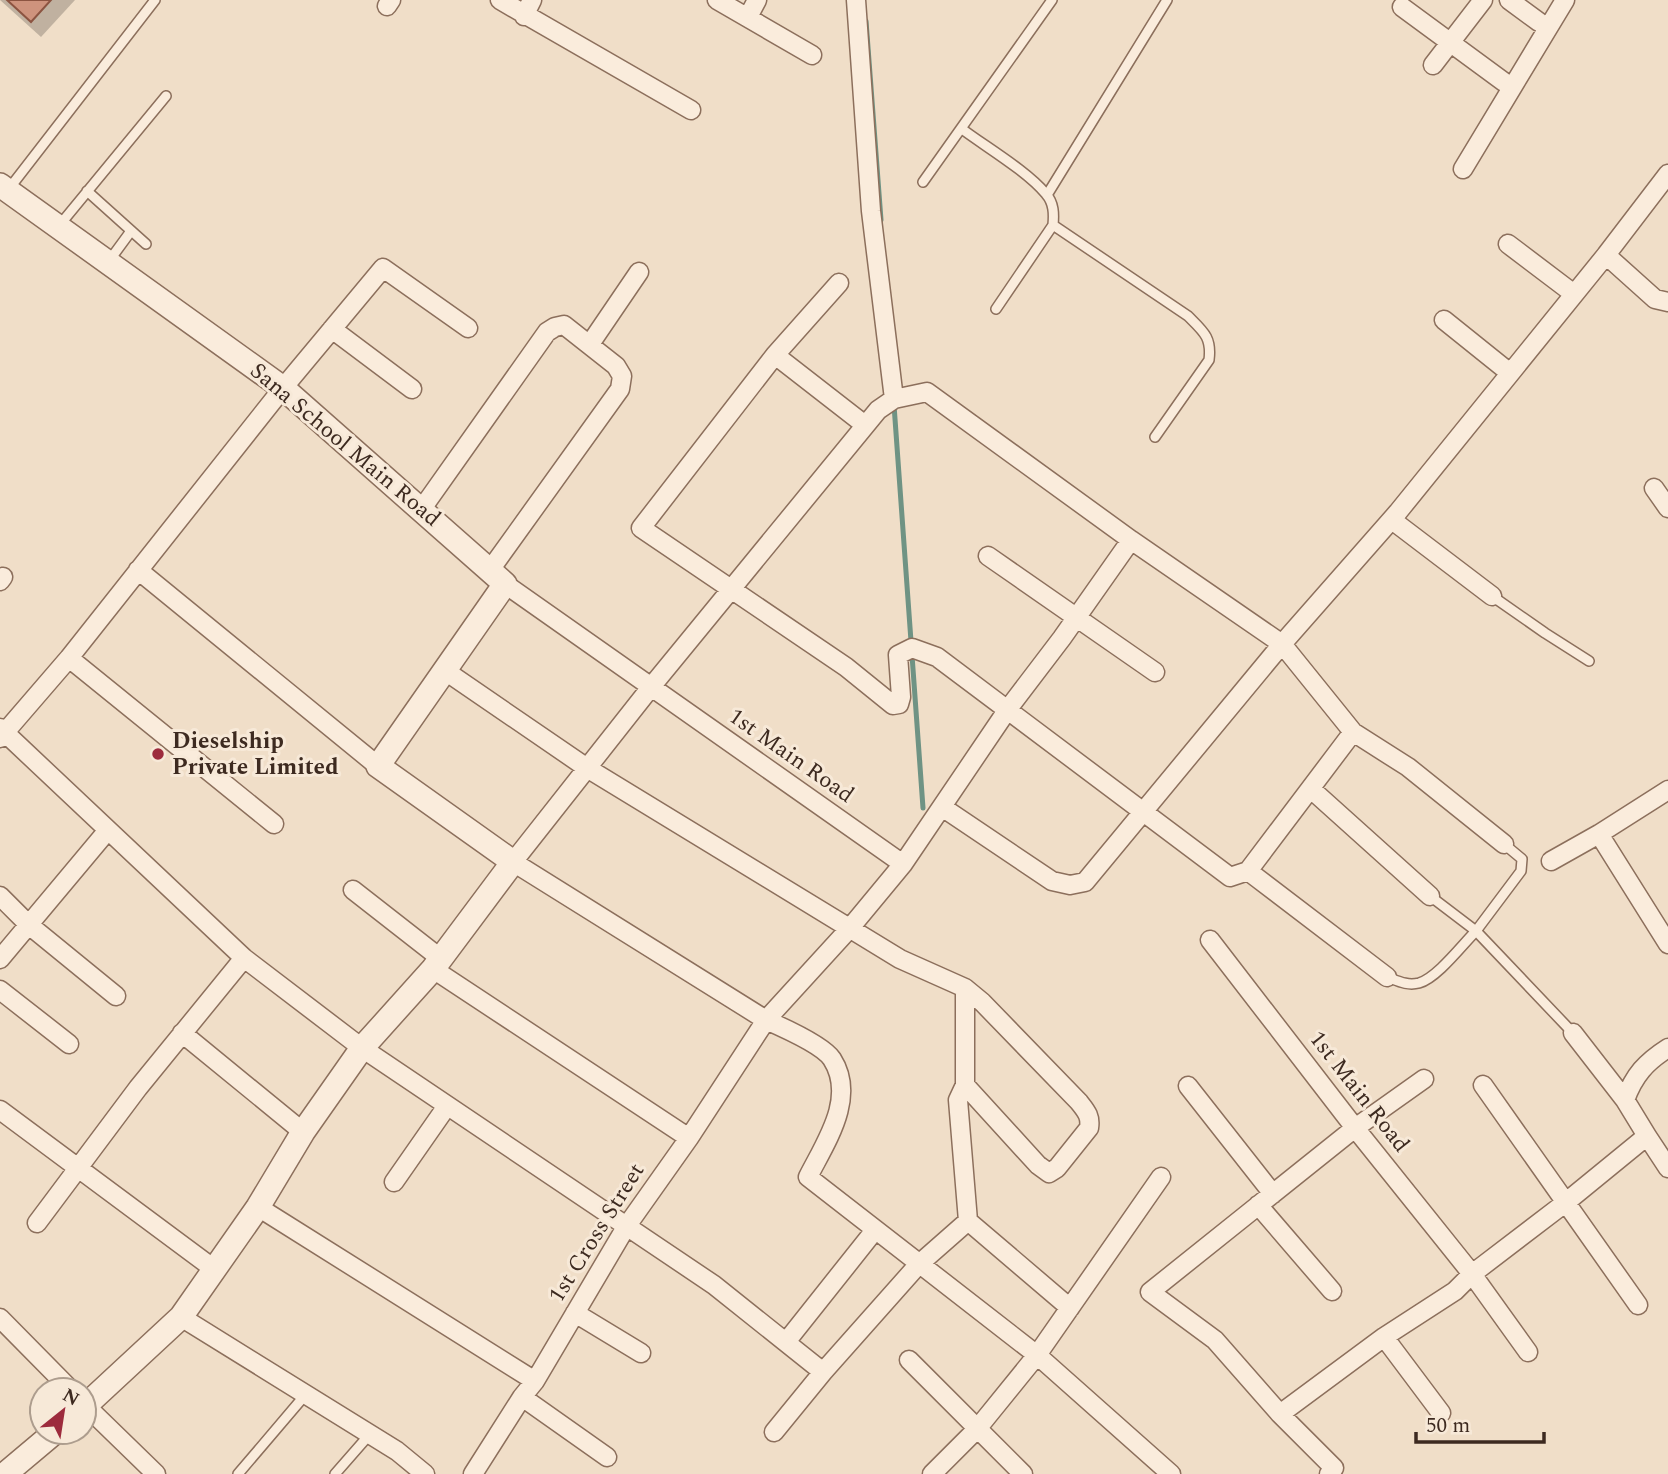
<svg xmlns="http://www.w3.org/2000/svg" width="1668" height="1474" font-family="Spectral,serif">
<style>
.shadow{fill:#0003}
.lines{fill:none;stroke-linecap:round;stroke-linejoin:round}
.stream{stroke:#6f9384;stroke-width:5}
.building{fill:#ce937d;stroke:#8c5441;stroke-width:2}
.service-casing{stroke:#8c6f5c;stroke-width:12}
.minor-casing{stroke:#8c6f5c;stroke-width:21}
.tertiary-casing{stroke:#8c6f5c;stroke-width:26}
.service{stroke:#faecdc;stroke-width:9}
.minor{stroke:#faecdc;stroke-width:18}
.tertiary{stroke:#faecdc;stroke-width:23}
.poi-dot{fill:#9d2b3d;stroke:#f7e9d8;stroke-width:2.5}
.labels{text-anchor:middle;dominant-baseline:central;stroke-width:6;stroke-linejoin:round;paint-order:stroke}
.street-label{font-size:23px;fill:#3d2a20;stroke:#f7e9d8}
.poi-label{font-size:23px;font-weight:bold;fill:#3d2a20;stroke:#f7e9d8;text-anchor:start}
</style>
<rect width="100%" height="100%" fill="#f0dec8"/>
<path class="shadow" d="M 0,0 L 75,0 L 41,37 Z"/>
<g class="lines">
<path class="stream" d="M 866,21 L 881,220
M 894,405 L 923,808"/>
</g>
<path class="building" d="M 7,0 L 51,0 L 31,22 Z"/>
<g class="lines">
<defs>
<path id="service" d="M 962,129 C 986,147 1027,171 1046,194 C 1054,203 1054,214 1053,225 L 1188,316 C 1203,331 1212,337 1209,360 L 1155,437
M 923,182 L 1052,0
M 8,190 L 155,0
M 87,191 L 146,244
M 1047,195 L 1167,0
M 58,227 L 166,96
M 109,261 L 131,231
M 996,309 L 1053,225
M 1492,596 L 1545,633 L 1589,661
M 1430,896 L 1476,931 L 1521,871 L 1522,859 L 1504,844
M 1387,977 C 1398,981 1407,986 1419,983 C 1437,978 1462,945 1476,931 L 1573,1033
M 238,1474 L 306,1394
M 335,1474 L 370,1434"/>
<path id="minor" d="M 500,0 L 691,110
M 717,0 L 812,55
M 856,0 L 871,211 L 894,399
M 1509,0 L 1539,22
M 387,6 L 391,0
M 1402,7 L 1504,82
M 524,16 L 532,0
M 748,17 L 757,0
M 1433,65 L 1483,0
M 1463,169 L 1565,0
M 1508,244 L 1574,294
M 1606,255 L 1655,299 L 1668,302
M 1444,320 L 1510,373
M 332,329 L 412,389
M 590,344 L 639,272
M 775,355 L 839,283
M 865,425 L 775,355 L 641,528 L 846,667 L 893,705 L 899,704 L 901,697 L 898,655 L 912,648 L 937,657 L 1230,877 L 1248,871 L 1353,732
M 1654,488 L 1668,508
M 421,510 L 547,332 L 555,327 L 564,325 L 616,366 L 622,376 L 620,389 L 490,570
M 1392,520 L 1492,596
M 988,556 L 1155,672
M 138,570 L 378,766
M 0,581 L 3,577
M 505,584 L 903,864
M 69,658 L 274,824
M 444,670 L 587,768 L 900,959 L 965,988 L 982,1002 L 1079,1102 C 1086,1111 1091,1116 1089,1128 L 1057,1168 L 1049,1173 L 1038,1165 L 965,1085
M 0,728 L 244,958 L 362,1048 L 714,1285 L 823,1372
M 0,738 L 69,658 L 283,388 L 383,268 L 468,328
M 1311,789 L 1430,896
M 942,807 L 1052,881 L 1070,885 L 1085,882 L 1282,644 L 1398,512 L 1606,255 L 1668,174
M 1599,834 L 1668,944
M 1551,861 L 1599,834 L 1668,790
M 1248,871 L 1387,977
M 353,890 L 440,958
M 0,896 L 29,925 L 116,996
M 1210,940 L 1355,1128 L 1472,1274 L 1528,1352
M 0,959 L 108,830
M 433,969 L 689,1138
M 965,988 L 965,1085 L 958,1100 L 968,1221 L 1070,1308
M 0,990 L 69,1044
M 182,1033 L 303,1132
M 1573,1033 L 1625,1100
M 1483,1085 L 1638,1305
M 1188,1086 L 1273,1194
M 0,1110 L 214,1269
M 1647,1136 L 1668,1168
M 394,1182 L 447,1106
M 1258,1205 L 1332,1291
M 258,1207 L 535,1381
M 37,1223 L 138,1088 L 244,958
M 575,1313 L 641,1353
M 181,1317 L 397,1451 L 425,1474
M 0,1318 L 71,1390
M 1384,1337 L 1441,1413
M 786,1342 L 875,1230
M 909,1360 L 1023,1474
M 522,1397 L 607,1457
M 84,1404 L 156,1474
M 1280,1414 L 1215,1340 L 1150,1292 L 1355,1128 L 1424,1079
M 774,1432 L 823,1372 L 918,1265 L 968,1221
M 473,1474 L 522,1397 L 535,1381 L 626,1227 L 689,1138 L 766,1020 L 850,928 L 903,864 L 1008,709 L 1062,638 L 1131,540
M 932,1474 L 977,1429 L 1037,1355 L 1161,1177
M 1171,1474 L 1037,1355 L 808,1177 C 825,1143 857,1098 832,1059 C 823,1045 782,1027 766,1020 L 513,862 L 651,687 L 878,410 L 894,399 L 927,392 L 1131,540 L 1282,644 L 1353,732 L 1408,767 L 1504,844
M 1329,1474 L 1334,1468 L 1280,1414 L 1384,1337 L 1455,1291 L 1472,1274 L 1565,1203 L 1647,1136 L 1625,1100 C 1634,1075 1646,1062 1668,1048"/>
<path id="tertiary" d="M 0,185 L 283,388 L 505,584 L 378,766 L 513,862 L 433,969 L 362,1048 L 303,1132 L 258,1207 L 181,1317 L 84,1407
M 5,1474 L 55,1432"/>
</defs>
<use href="#service" class="service-casing"/>
<use href="#minor" class="minor-casing"/>
<use href="#tertiary" class="tertiary-casing"/>
<use href="#service" class="service"/>
<use href="#minor" class="minor"/>
<use href="#tertiary" class="tertiary"/>
</g>
<circle class="poi-dot" cx="158" cy="754" r="7"/>
<g class="labels">
<g class="street-label">
<text transform="translate(345 445) rotate(40)">Sana School Main Road</text>
<text transform="translate(791 756) rotate(35)">1st Main Road</text>
<text transform="translate(1359 1092) rotate(52)">1st Main Road</text>
<text transform="translate(597 1233) rotate(-58)">1st Cross Street</text>
</g>
<g class="poi-label">
<text x="172" y="741">Dieselship<tspan x="172" dy="26">Private Limited</tspan></text>
</g>
</g>
<g transform="translate(63 1411) rotate(30)"><circle r="33" fill="#f7e9d8" stroke="#ad9d8e" stroke-width="2"/>
<path d="M0-5L12 26L0 18L-12 26Z" fill="#9d2b3d"/>
<text y="-10" font-size="19" font-weight="bold" text-anchor="middle" fill="#3d2a20">N</text>
</g>
<path d="M1416 1432v10h128v-10" fill="none" stroke="#3d2a20" stroke-width="3.5"/>
<text x="1426" y="1432" font-size="21" fill="#3d2a20" stroke="#f7e9d8" stroke-width="5" paint-order="stroke">50 m</text>
</svg>
